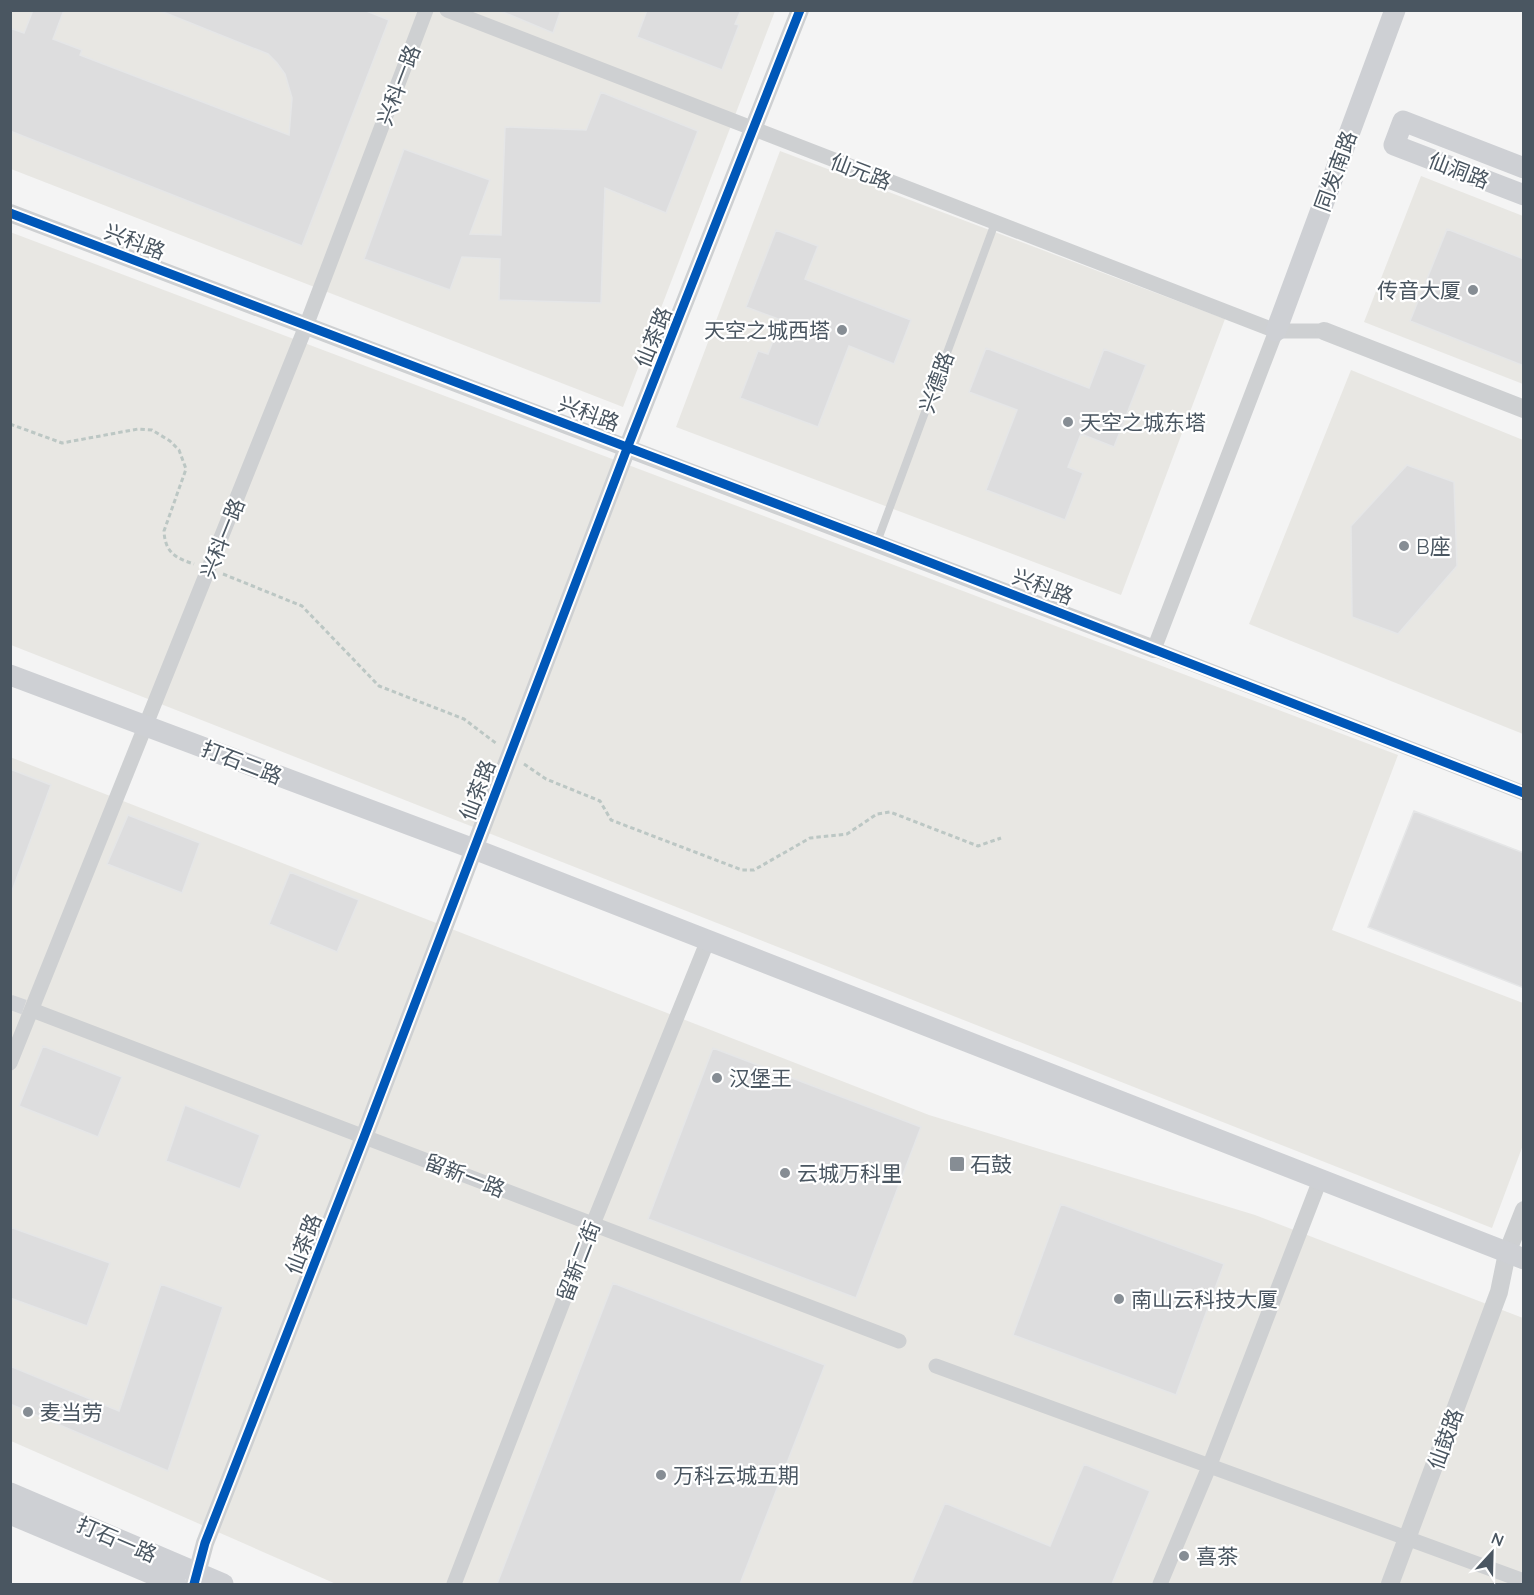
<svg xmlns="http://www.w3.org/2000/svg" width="1534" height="1595" font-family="Quicksand,'Noto Sans SC',sans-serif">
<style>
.commercial{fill:#e8e7e3}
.building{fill:#ddddde;stroke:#e5e6e7;stroke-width:1.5}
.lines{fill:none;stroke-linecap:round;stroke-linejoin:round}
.minor-tunnel{stroke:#d2d4d7;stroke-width:15;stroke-dasharray:15 8;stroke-linecap:butt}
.path{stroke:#bcc7c4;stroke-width:3;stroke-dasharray:4.5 3;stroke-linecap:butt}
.service{stroke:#ced0d2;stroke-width:8}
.minor{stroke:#ced0d2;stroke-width:15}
.tertiary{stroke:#ced0d2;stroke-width:18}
.secondary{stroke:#ced0d4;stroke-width:21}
.cycleway-casing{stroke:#fff;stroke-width:13}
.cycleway{stroke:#0057b8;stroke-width:9}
.poi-dot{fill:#868d94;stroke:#fff;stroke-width:2}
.labels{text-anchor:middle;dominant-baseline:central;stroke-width:4.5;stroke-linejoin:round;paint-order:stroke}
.street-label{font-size:21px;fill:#4a5661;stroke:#fff}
.poi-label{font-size:21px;fill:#4a5661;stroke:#fff;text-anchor:start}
</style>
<rect width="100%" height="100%" fill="#f4f4f4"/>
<path class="commercial" d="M 10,11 L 775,11 L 623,407 L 11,169 Z
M 780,151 L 1225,319 L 1121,595 L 676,427 Z
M 1421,176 L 1523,216 L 1523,384 L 1364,322 Z
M 10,232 L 1398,755 L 1332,930 L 1523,1003 L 1523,1145 L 1492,1228 L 11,645 Z
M 1351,370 L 1523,440 L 1523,734 L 1249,624 Z
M 10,757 L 929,1115 L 1255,1215 L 1523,1318 L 1523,1584 L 336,1584 L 11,1441 Z"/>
<path class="building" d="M 33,10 L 64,10 L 53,39 L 82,50 L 80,55 L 289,135 L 292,98 L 285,74 L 277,63 L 268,54 L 158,10 L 364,10 L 389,20 L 302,246 L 10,131 L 10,28 L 24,33 Z
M 498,10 L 561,10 L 553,33 Z
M 647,10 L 741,10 L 735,24 L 739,25 L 722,70 L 637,37 Z
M 601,92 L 698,131 L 666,213 L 605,188 L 601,303 L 499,300 L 500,259 L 462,257 L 450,290 L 364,259 L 404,149 L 490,180 L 470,234 L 501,235 L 505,127 L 586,130 Z
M 1447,229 L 1524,259 L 1524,366 L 1410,321 Z
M 776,230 L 818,246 L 805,279 L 911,320 L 894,364 L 849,346 L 818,427 L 740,398 L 758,351 L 768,354 L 781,320 L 746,307 Z
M 986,348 L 1089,388 L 1104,349 L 1146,365 L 1114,447 L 1081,434 L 1068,467 L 1083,473 L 1065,520 L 986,490 L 1017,410 L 969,392 Z
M 1407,465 L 1454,482 L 1457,566 L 1398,634 L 1352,617 L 1351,526 Z
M 10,769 L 51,785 L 12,891 L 10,890 Z
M 1414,811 L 1524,853 L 1524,988 L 1368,927 Z
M 128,815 L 200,843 L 182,893 L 107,864 Z
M 290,872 L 359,900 L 337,952 L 269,924 Z
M 43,1046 L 122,1077 L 98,1137 L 19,1106 Z
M 713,1048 L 921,1127 L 856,1298 L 648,1219 Z
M 185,1105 L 260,1135 L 240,1189 L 166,1161 Z
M 1061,1204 L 1224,1264 L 1176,1395 L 1013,1335 Z
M 10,1227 L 110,1263 L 87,1326 L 10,1298 Z
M 613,1283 L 825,1365 L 740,1584 L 497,1584 Z
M 161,1284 L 223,1307 L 168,1471 L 10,1404 L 10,1366 L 119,1411 Z
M 1084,1464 L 1150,1491 L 1112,1584 L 911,1584 L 945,1503 L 1050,1546 Z"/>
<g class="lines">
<path class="minor-tunnel" d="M 10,1002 L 32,1010"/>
<path class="path" d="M 10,424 L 62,443 L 138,429 L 152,430 L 170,441 L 179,450 L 186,469 L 164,531 C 165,552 175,558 194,564
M 223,574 L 302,606 L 379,686 L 464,719 L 497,744
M 524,764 L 546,779 L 600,801 L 611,820 L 742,870 L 754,870 L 810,838 L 847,834 L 877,814 L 890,812 L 978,846 L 1001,838"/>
<path class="service" d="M 877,542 L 995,223"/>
<path class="minor" d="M 447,10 L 1276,331 L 1324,331
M 1276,331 L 1154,649 L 1524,793
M 32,1010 L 899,1341
M 10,1063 L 306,326 L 426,10
M 936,1366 L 1524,1581
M 454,1584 L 593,1224 L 708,940
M 1160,1584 L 1209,1467 L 1320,1180"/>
<path class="tertiary" d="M 10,213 L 1154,649
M 1324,331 L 1524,409
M 194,1584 L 205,1543 L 364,1137 L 628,446 L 800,10
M 1390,1584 L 1499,1292 L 1507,1253 L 1524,1210"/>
<path class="secondary" d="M 1524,168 L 1403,121 L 1394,145 L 1524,195
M 1276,331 L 1395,10
M 10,675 L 474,849 L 1524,1259
M 10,1493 L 223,1584
M 10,1514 L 176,1584"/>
<defs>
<path id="cycleway" d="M 10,213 L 877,542 L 1524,793
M 194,1584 L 205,1543 L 364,1137 L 628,446 L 800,10"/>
</defs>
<use href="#cycleway" class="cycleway-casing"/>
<use href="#cycleway" class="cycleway"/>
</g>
<g class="poi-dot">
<circle cx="1473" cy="290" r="6"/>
<circle cx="842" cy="330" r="6"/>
<circle cx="1068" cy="422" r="6"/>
<circle cx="1404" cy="546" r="6"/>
<circle cx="717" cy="1078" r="6"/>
<rect x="949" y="1156" width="16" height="16" rx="3"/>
<circle cx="785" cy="1173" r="6"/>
<circle cx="1119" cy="1299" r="6"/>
<circle cx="28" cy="1412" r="6"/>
<circle cx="661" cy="1475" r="6"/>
<circle cx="1184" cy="1556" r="6"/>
</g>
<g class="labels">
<g class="street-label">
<text transform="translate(398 85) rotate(-69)">兴科一路</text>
<text transform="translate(1459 170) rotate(21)">仙洞路</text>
<text transform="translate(861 171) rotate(21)">仙元路</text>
<text transform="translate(1335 171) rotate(-70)">同发南路</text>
<text transform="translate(135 241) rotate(21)">兴科路</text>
<text transform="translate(653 337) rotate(-68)">仙茶路</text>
<text transform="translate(936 382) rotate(-70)">兴德路</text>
<text transform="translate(589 413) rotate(20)">兴科路</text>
<text transform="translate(222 538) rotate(-68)">兴科一路</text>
<text transform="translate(1043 586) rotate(21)">兴科路</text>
<text transform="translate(242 762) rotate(21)">打石二路</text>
<text transform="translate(477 790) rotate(-69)">仙茶路</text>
<text transform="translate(465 1175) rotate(21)">留新一路</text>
<text transform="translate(303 1244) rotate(-69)">仙茶路</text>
<text transform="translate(578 1261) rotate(-69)">留新二街</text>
<text transform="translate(1445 1439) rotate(-70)">仙鼓路</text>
<text transform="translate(117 1539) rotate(23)">打石一路</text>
</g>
<g class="poi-label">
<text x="1461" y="290" text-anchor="end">传音大厦</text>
<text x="830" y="330" text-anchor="end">天空之城西塔</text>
<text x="1080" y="422">天空之城东塔</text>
<text x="1416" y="546">B座</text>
<text x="729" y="1078">汉堡王</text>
<text x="970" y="1164">石鼓</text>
<text x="797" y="1173">云城万科里</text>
<text x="1131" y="1299">南山云科技大厦</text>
<text x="40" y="1412">麦当劳</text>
<text x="673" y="1475">万科云城五期</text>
<text x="1196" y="1556">喜茶</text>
</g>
</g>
<rect width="1534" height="1595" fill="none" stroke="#4a5661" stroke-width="24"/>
<g transform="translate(1492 1553) rotate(22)" stroke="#ffffff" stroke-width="4.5" paint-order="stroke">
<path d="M0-4.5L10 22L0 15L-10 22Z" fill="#4a5661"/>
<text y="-9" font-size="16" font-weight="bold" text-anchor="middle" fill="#4a5661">N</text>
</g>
</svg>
